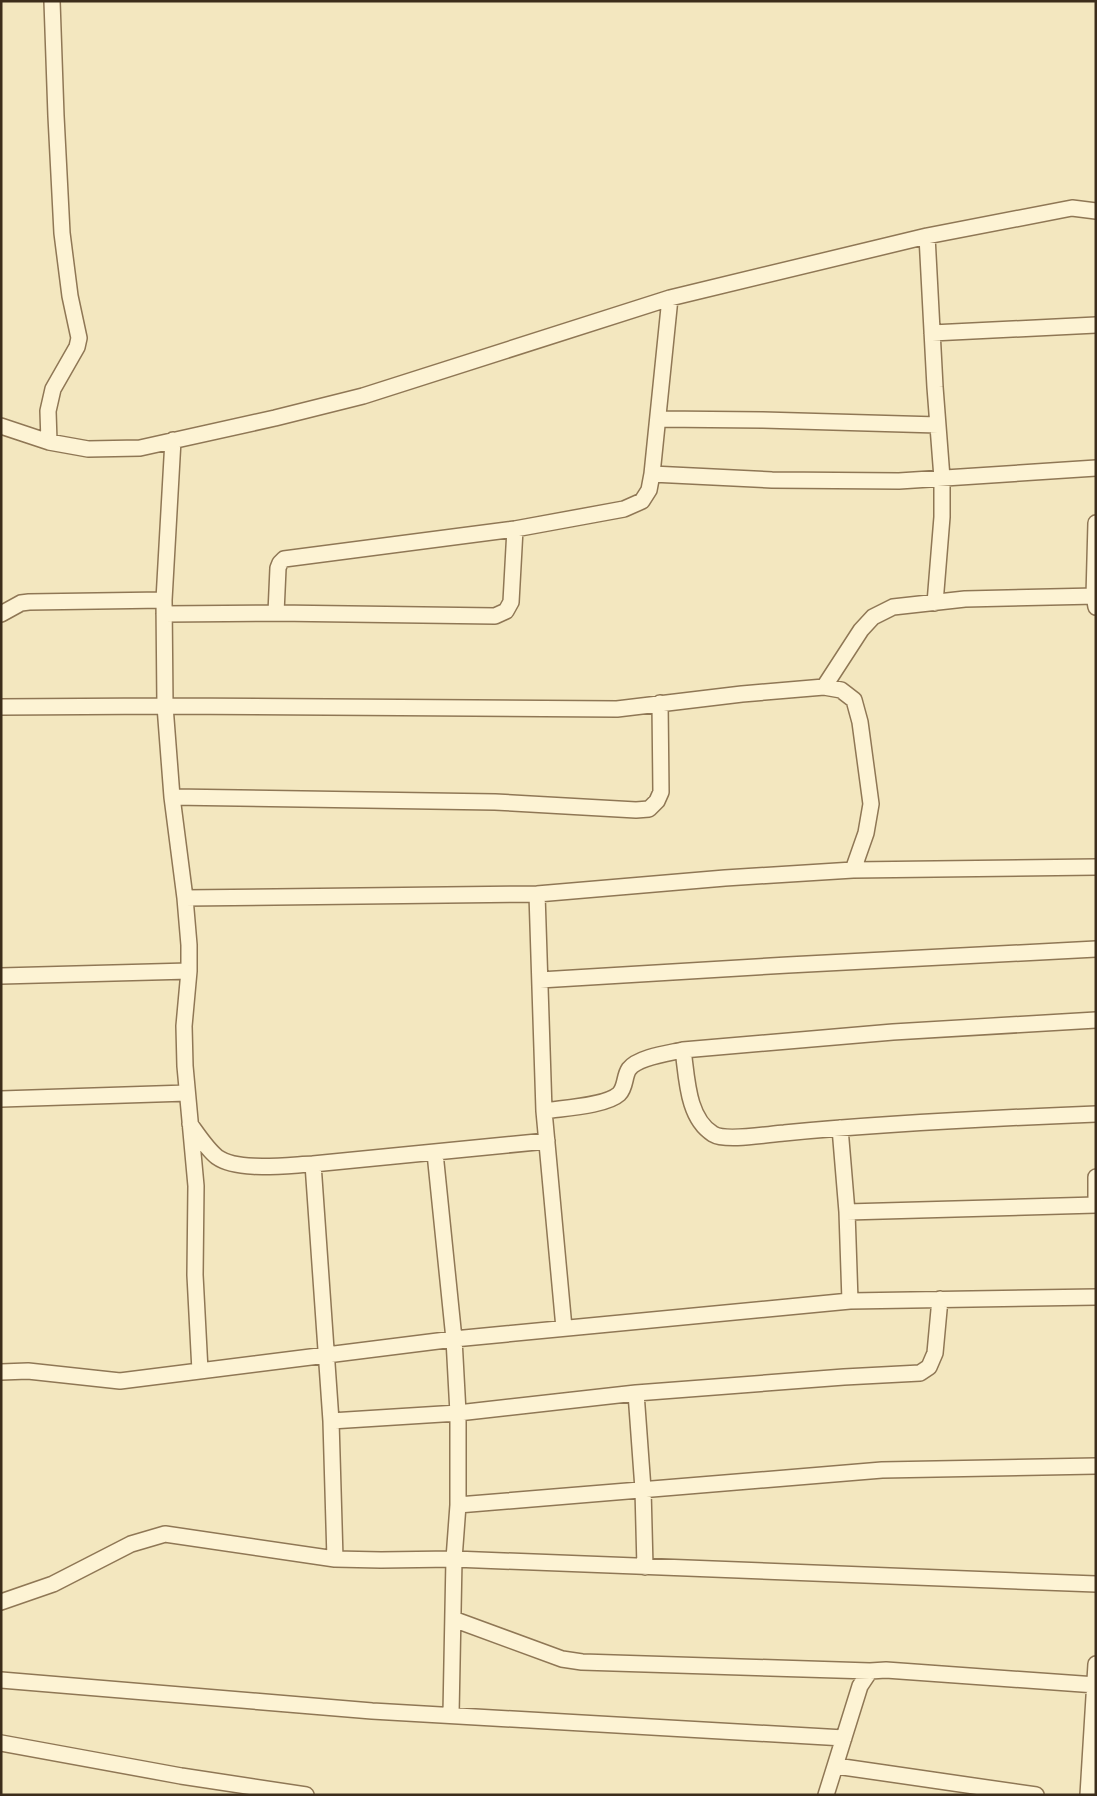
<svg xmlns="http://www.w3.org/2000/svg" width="1097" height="1796" font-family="'Zilla Slab',serif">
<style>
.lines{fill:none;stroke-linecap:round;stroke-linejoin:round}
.street-casing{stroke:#8f7755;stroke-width:18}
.street{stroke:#fdf3d4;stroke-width:15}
</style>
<rect width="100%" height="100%" fill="#f3e7bf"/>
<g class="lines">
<defs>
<path id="street" d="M 927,236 L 935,387 L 942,478 L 942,517 L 935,603
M 932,333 L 1096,325
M 658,419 L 763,420 L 938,425
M 1,426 L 49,442 L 88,449 L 140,448 L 275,418 L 363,396 L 670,298 L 927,236 L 1072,208 L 1096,211
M 173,440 L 164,600 L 165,706 L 172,797 L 185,898 L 189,945 L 189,971 L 184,1026 L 185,1066 L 196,1186 L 195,1275 L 200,1371
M 49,442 L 48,411 L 53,389 L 77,347 L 79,338 L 70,296 L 62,233 L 56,116 L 52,1
M 652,474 L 772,480 L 899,481 L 1096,468
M 1096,523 L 1094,596 L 1096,607
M 276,613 L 278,568 L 280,563 L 284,559 L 515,529 L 624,509 L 642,501 L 649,490 L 652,474 L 670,298
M 1,614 L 21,603 L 29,602 L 164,600
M 164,614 L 276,613 L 495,616 L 506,611 L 511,602 L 515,529
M 824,687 L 861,630 L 873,617 L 893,607 L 965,599 L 1096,596
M 1,707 L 165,706 L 617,709 L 742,694 L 824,687 L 841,690 L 854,700 L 860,722 L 871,804 L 866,833 L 853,870
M 172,797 L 495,802 L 636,810 L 649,809 L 657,801 L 661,792 L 660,703
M 537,894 L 544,1111 L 564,1328
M 185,898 L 537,894 L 725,878 L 853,870 L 1096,867
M 1,976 L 189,971
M 540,980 L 788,965 L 1096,949
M 683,1050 C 687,1077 687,1118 713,1134 C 726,1142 768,1134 784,1133 C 888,1123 992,1118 1096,1114
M 1,1099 L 187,1093
M 544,1111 C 562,1108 606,1106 619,1094 C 626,1087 624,1076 629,1069 C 638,1057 670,1053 683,1050 L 893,1032 L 1096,1020
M 190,1124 C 198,1135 207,1149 217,1157 C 238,1172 288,1165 313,1164
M 840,1128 L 847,1212 L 850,1301
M 435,1153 L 454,1339 L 458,1413 L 458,1505 L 454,1559 L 451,1714
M 1096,1177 L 1096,1202
M 847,1212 L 1096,1205
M 1,1372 L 28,1371 L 120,1381 L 454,1339 L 850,1301 L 1096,1297
M 636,1393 L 643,1489 L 645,1567
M 331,1421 L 458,1413 L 636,1393 L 844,1377 L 920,1373 L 929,1367 L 935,1353 L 940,1299
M 458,1505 L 882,1470 L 1096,1466
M 335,1559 L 331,1421 L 313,1164 L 547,1141
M 1,1602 L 53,1584 L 131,1544 L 165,1534 L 335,1559 L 381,1560 L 454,1559 L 1096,1584
M 453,1619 L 562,1659 L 582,1662 L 870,1671
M 1,1680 L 372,1711 L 844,1738
M 1,1743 L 181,1776 L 306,1795
M 836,1766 L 1036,1795
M 826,1795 L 860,1686 L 870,1671 L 886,1670 L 1096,1685
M 1088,1795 L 1096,1664"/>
</defs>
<use href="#street" class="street-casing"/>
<use href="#street" class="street"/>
</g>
<rect width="1097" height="1796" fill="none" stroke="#3c2d1b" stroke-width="5"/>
</svg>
